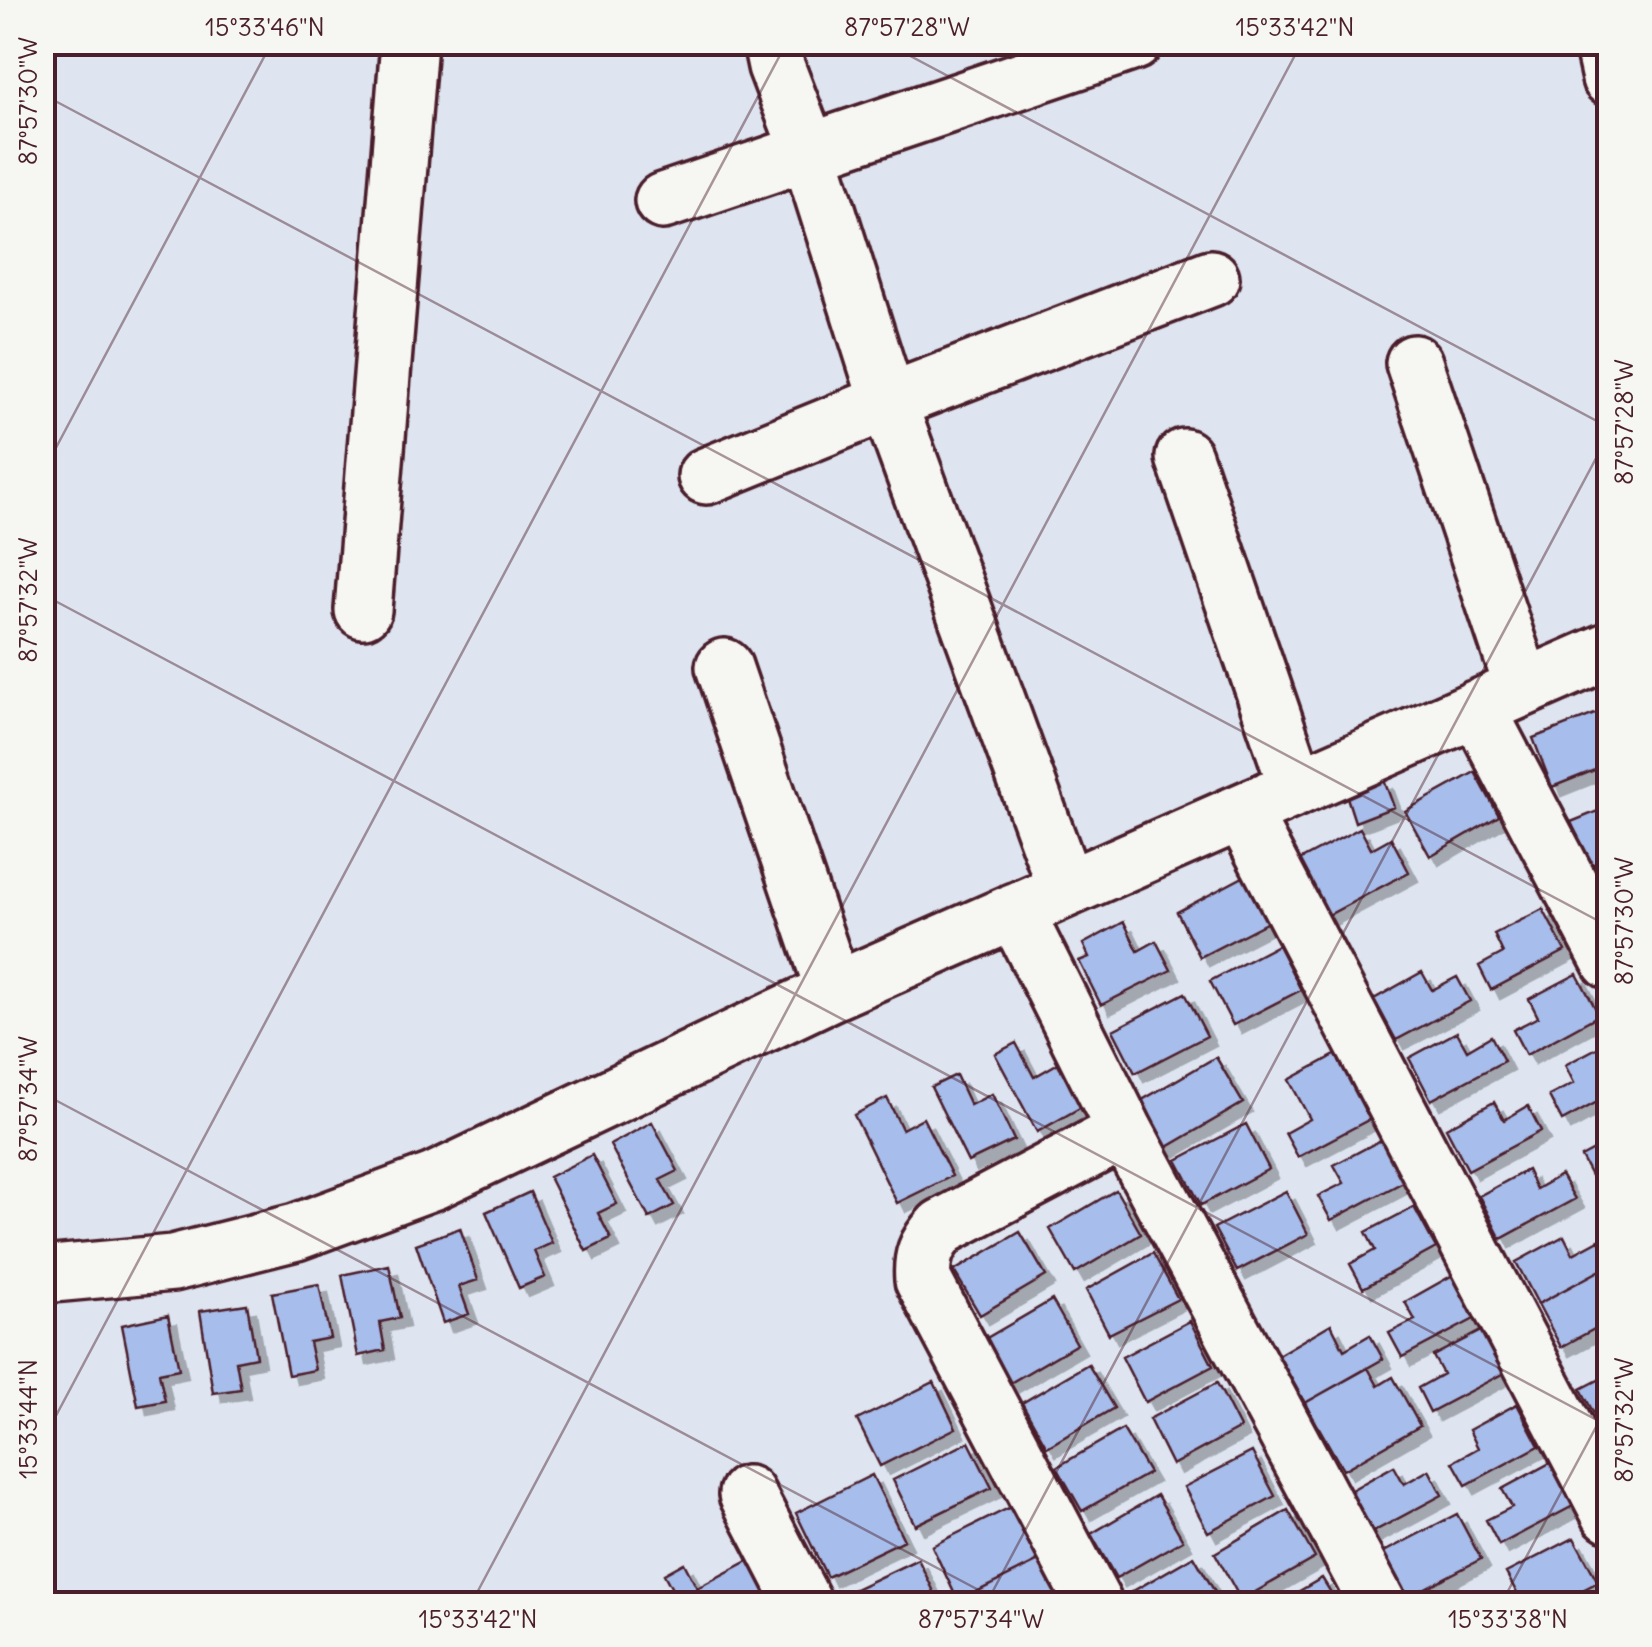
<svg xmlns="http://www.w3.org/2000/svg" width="1652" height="1647" font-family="Delius,sans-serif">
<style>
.building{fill:#a7bdeb;stroke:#4a1f2b;stroke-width:2.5;filter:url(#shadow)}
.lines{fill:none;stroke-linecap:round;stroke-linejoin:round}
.minor-casing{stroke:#4a1f2b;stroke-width:62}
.minor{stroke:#f6f6f2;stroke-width:55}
.ticks{fill:none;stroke:#4a1f2b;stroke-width:2.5;stroke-opacity:0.45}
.neatline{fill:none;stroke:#4a1f2b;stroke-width:4}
.ticks-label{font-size:25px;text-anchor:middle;fill:#4a1f2b}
</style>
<defs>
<filter id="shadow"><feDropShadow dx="9" dy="9" stdDeviation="0" flood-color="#0004"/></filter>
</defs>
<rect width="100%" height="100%" fill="#dee5f0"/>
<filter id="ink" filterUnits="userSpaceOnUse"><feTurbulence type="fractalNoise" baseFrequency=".01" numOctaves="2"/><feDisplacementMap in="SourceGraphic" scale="20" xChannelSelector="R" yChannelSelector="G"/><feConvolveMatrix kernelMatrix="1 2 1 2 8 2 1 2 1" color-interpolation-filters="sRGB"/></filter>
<g filter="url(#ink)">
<path class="building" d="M 1610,708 L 1610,764 L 1552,787 L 1533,738 Z
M 1475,772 L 1499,816 L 1430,856 L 1405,811 Z
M 1384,780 L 1394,807 L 1355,822 L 1346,794 Z
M 1610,806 L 1610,858 L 1589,866 L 1571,822 Z
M 1360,828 L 1371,849 L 1391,838 L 1409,872 L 1321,919 L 1292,864 Z
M 1610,858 L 1610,911 L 1589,866 Z
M 1245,876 L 1268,922 L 1200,957 L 1177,912 Z
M 1543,909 L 1565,951 L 1491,990 L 1479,966 L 1503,953 L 1494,934 Z
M 1124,922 L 1138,951 L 1156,941 L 1171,970 L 1101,1005 L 1079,961 L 1089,957 L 1083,944 Z
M 1278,945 L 1301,990 L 1233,1025 L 1210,981 Z
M 1422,972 L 1432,990 L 1457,977 L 1470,1001 L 1396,1040 L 1374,999 Z
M 1577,974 L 1599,1015 L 1526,1055 L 1513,1030 L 1538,1017 L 1529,999 Z
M 1185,993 L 1207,1036 L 1135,1073 L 1113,1030 Z
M 1457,1032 L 1467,1050 L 1491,1036 L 1504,1061 L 1431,1100 L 1409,1058 Z
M 1610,1041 L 1610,1095 L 1562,1121 L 1549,1096 L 1574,1083 L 1565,1065 Z
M 1016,1043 L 1034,1077 L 1062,1061 L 1085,1105 L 1037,1132 L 995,1054 Z
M 1337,1054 L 1372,1118 L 1298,1157 L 1285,1133 L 1310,1119 L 1289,1080 Z
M 1216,1057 L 1243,1103 L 1159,1152 L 1132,1106 Z
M 956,1075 L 970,1105 L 992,1094 L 1014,1140 L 968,1162 L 931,1087 Z
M 887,1098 L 902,1129 L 923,1118 L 952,1176 L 897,1203 L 854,1115 Z
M 1494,1102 L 1504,1120 L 1528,1106 L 1541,1131 L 1468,1170 L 1446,1128 Z
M 1610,1119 L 1610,1173 L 1594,1181 L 1581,1157 L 1607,1143 L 1597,1125 Z
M 652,1122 L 678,1171 L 660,1180 L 674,1205 L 649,1218 L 610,1145 Z
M 1246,1124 L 1269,1169 L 1201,1205 L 1177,1160 Z
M 1383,1139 L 1405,1181 L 1331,1220 L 1318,1196 L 1344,1183 L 1334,1165 Z
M 592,1155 L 617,1204 L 598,1213 L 611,1239 L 586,1251 L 549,1177 Z
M 1527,1170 L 1536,1189 L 1561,1175 L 1575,1199 L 1501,1239 L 1479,1196 Z
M 1116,1190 L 1141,1234 L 1075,1273 L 1050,1229 Z
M 1286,1191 L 1308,1234 L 1237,1271 L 1214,1228 Z
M 530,1192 L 552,1243 L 534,1251 L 545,1277 L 519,1288 L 486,1212 Z
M 1414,1207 L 1436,1248 L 1363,1288 L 1350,1264 L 1375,1250 L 1366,1232 Z
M 460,1228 L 478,1280 L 459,1286 L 469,1314 L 443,1323 L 416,1244 Z
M 1020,1232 L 1046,1276 L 980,1315 L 954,1271 Z
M 1564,1236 L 1573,1254 L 1599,1240 L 1610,1265 L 1538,1304 L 1516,1262 Z
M 1153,1253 L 1178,1299 L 1109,1334 L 1086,1290 Z
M 389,1265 L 400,1318 L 380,1322 L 385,1350 L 358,1356 L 342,1275 Z
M 1610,1265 L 1610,1298 L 1600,1303 L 1609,1321 L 1561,1347 L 1538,1304 Z
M 1453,1275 L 1476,1318 L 1402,1357 L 1389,1333 L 1415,1320 L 1405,1302 Z
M 319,1284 L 330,1338 L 309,1342 L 315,1370 L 288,1375 L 272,1293 Z
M 1052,1300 L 1077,1344 L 1010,1383 L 985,1339 Z
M 247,1304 L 256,1357 L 236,1361 L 241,1389 L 213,1393 L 200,1311 Z
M 168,1315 L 179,1369 L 159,1373 L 165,1401 L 138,1406 L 122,1325 Z
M 1190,1321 L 1213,1366 L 1145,1402 L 1122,1357 Z
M 1331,1324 L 1344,1350 L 1370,1335 L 1383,1359 L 1305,1403 L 1278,1355 Z
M 1481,1331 L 1504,1373 L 1430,1412 L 1418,1388 L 1443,1374 L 1433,1356 Z
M 1088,1364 L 1114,1408 L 1047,1447 L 1022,1403 Z
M 1368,1368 L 1378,1386 L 1393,1377 L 1420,1426 L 1343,1470 L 1305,1403 Z
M 1610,1374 L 1610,1428 L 1603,1431 L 1581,1389 Z
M 934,1382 L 956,1428 L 880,1466 L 857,1420 Z
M 1217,1383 L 1240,1428 L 1172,1465 L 1149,1419 Z
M 1517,1404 L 1539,1446 L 1466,1485 L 1453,1462 L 1478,1448 L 1469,1430 Z
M 1123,1429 L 1149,1473 L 1082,1511 L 1057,1467 Z
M 969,1442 L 992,1488 L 915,1525 L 893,1480 Z
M 1252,1452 L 1275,1496 L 1208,1532 L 1184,1487 Z
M 1550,1463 L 1573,1506 L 1499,1545 L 1486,1520 L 1512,1507 L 1502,1489 Z
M 1394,1466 L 1404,1484 L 1429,1470 L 1442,1495 L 1369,1534 L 1346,1493 Z
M 872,1475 L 904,1540 L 827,1577 L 796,1513 Z
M 1157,1495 L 1183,1540 L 1116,1578 L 1091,1534 Z
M 1019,1503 L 1045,1558 L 958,1601 L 932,1546 Z
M 1288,1510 L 1315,1558 L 1241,1600 L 1215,1553 Z
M 1457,1514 L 1481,1559 L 1406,1598 L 1382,1553 Z
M 1574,1538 L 1598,1582 L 1555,1604 L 1523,1604 L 1506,1573 Z
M 1194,1556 L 1222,1604 L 1125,1604 L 1121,1598 Z
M 1045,1558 L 1068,1604 L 960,1604 L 958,1601 Z
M 752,1559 L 776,1604 L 680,1604 L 664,1574 L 684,1563 L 697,1588 Z
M 918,1559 L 940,1604 L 846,1604 L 842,1595 Z
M 1322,1578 L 1338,1604 L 1277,1604 Z
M 1493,1593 L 1499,1604 L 1472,1604 Z"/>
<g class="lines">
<defs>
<path id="minor" d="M 771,42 L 776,66 L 809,152 L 888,402 L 1066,889
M 1602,42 L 1610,78
M 663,201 L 1134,42
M 1414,363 L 1523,688
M 1184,457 L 1297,787
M 706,476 L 888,402 L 1211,278
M 363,610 L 409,42
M 724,667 L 834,991
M 1477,708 L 1610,961
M 1242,812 L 1610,1514
M 1015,911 L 1125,1131 L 1378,1604
M 42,1275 L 173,1263 L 296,1232 L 434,1181 L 834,991 L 1610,650
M 747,1494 L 804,1604
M 1094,1604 L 923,1280 C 921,1257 926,1244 942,1227 L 1125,1131"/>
</defs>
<use href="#minor" class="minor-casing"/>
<use href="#minor" class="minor"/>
</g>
</g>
<path class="ticks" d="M 884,42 L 1610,428M 42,94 L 1610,927M 42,474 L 272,42M 42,594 L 1610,1427M 42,1093 L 1005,1604M 42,1442 L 787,42M 42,1592 L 66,1604M 471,1604 L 1302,42M 986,1604 L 1610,432M 1501,1604 L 1610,1401"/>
<rect width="1652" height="1647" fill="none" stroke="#f6f6f2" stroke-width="110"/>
<rect x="55" y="55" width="1542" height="1537" class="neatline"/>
<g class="ticks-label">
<text x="265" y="36">15°33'46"N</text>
<text x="907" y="36">87°57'28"W</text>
<text x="1295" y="36">15°33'42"N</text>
<text transform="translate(28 101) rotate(-90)" y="9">87°57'30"W</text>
<text transform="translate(1624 422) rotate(-90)" y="9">87°57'28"W</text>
<text transform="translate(28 600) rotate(-90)" y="9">87°57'32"W</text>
<text transform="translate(1624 921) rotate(-90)" y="9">87°57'30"W</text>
<text transform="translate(28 1099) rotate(-90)" y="9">87°57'34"W</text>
<text transform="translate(28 1419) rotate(-90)" y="9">15°33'44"N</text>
<text transform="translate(1624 1420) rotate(-90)" y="9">87°57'32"W</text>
<text x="478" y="1628">15°33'42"N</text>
<text x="981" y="1628">87°57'34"W</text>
<text x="1508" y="1628">15°33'38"N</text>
</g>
</svg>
